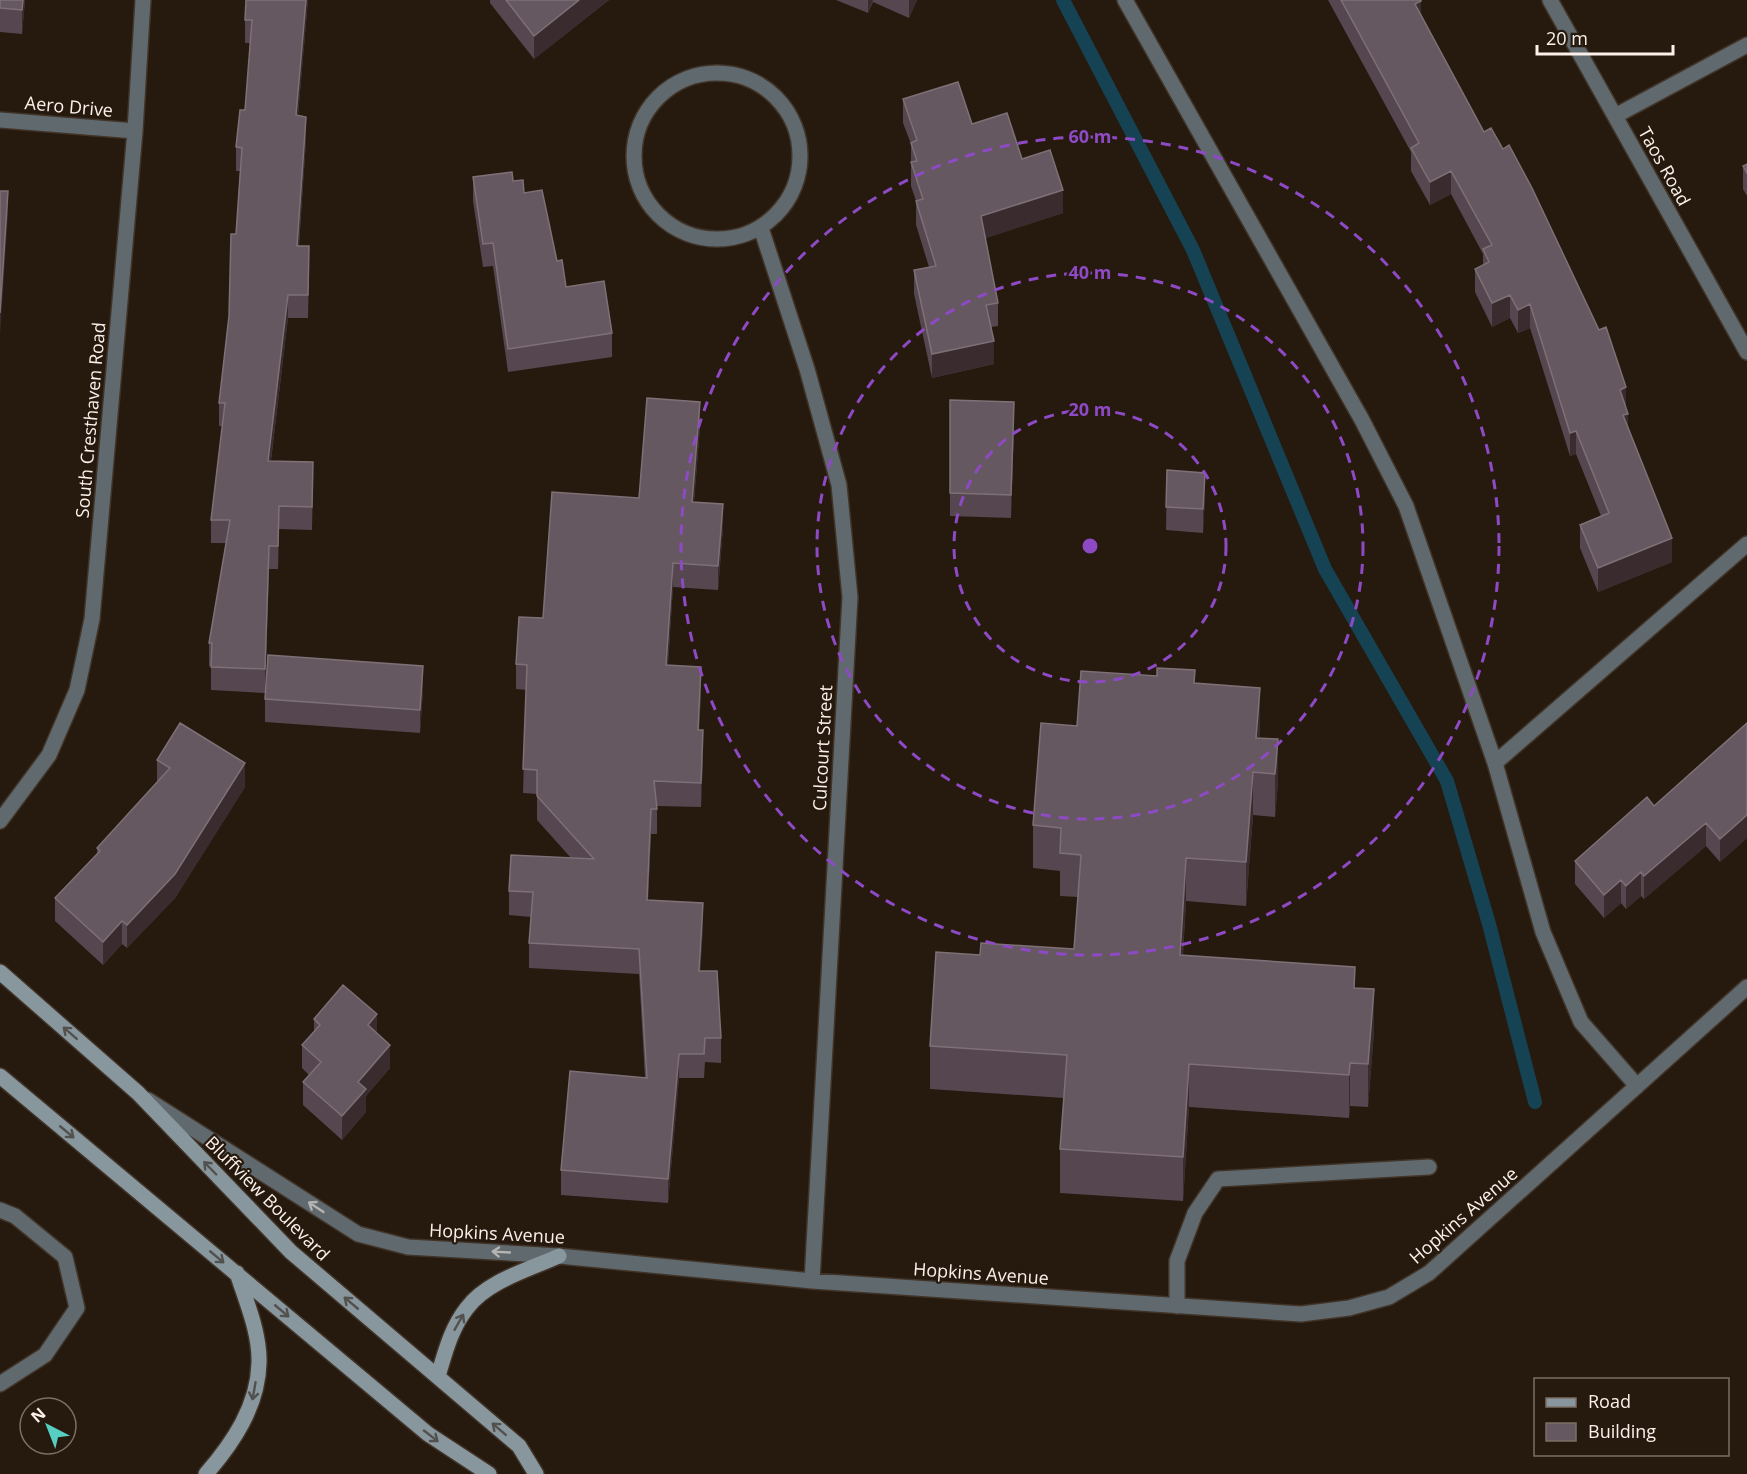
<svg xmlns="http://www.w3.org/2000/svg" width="1747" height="1474" font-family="'Open Sans',sans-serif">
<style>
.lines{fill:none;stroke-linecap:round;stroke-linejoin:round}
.stream{stroke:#164353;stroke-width:14}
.service-casing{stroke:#403328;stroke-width:18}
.minor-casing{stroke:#403328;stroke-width:18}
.secondary-casing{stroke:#403328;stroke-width:18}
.service{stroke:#60696d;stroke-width:15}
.minor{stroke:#60696d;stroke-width:15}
.secondary{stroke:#88969d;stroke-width:15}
.wall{fill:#554650}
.shaded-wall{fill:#3a2c2e}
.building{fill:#665860;stroke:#7e7076;stroke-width:1.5}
.oneway{stroke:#52514e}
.oneway2{stroke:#b5b4b2}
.ring{fill:none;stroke:#8e4ac5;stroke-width:3;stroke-dasharray:10 8}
.labels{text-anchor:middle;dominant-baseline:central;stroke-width:4.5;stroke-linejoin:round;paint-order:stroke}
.street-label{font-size:18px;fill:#fbf1ea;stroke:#26190e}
.centre{fill:#8e4ac5;stroke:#26190e;stroke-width:3}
.ring-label{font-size:18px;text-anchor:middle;font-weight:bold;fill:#8e4ac5;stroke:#26190e;stroke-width:4.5;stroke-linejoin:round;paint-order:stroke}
</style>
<rect width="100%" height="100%" fill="#26190e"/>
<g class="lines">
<path class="stream" d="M 1063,0 L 1193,250 L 1325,569 L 1447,781 L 1489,924 L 1535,1102"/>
<defs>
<path id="service" d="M 1125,0 L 1362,420 L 1406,506 L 1495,763 L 1543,932 L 1581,1022 L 1637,1086
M 1495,763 L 1747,544
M 0,1210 L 15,1216 L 65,1257 L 77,1308 L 45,1355 L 0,1384
M 1177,1306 L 1177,1261 L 1195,1213 L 1218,1179 L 1429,1167"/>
<path id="minor" d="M 1550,0 L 1747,352
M634 156a83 83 0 1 1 166 0a83 83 0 1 1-166 0Z
M 1615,116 L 1747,45
M 0,120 L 135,131
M 761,228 L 807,369 L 839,485 L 850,597 L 812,1281
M 0,821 L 49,755 L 77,690 L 92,619 L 135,131 L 143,0
M 148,1100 L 358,1234 L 408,1247 L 559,1256 L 812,1281 L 1301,1314 L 1349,1308 L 1389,1297 L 1429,1273 L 1747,987"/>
<path id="secondary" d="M 0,972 L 138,1093 L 291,1252 L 519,1446 L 536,1474
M 0,1076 L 428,1434 L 489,1474
M 438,1376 C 445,1353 451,1328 467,1308 C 487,1281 530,1269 559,1256
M 206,1474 C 233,1443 258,1406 259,1363 C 260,1333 246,1301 237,1273"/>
</defs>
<use href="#service" class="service-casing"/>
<use href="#minor" class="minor-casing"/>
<use href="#secondary" class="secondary-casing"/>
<use href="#service" class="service"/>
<use href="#minor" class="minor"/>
<use href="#secondary" class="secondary"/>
</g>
<path class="wall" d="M 0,0 L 25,0 L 22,34 L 0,32 Z
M 308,0 L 298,115 L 306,140 L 299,246 L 309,269 L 308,318 L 288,318 L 271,461 L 313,485 L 312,530 L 279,529 L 278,569 L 269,569 L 265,693 L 211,690 L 211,666 L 209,666 L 209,643 L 226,543 L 211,543 L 211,520 L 222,426 L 219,426 L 219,403 L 229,316 L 236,234 L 240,171 L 236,171 L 236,147 L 245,110 L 250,43 L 245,43 L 245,20 Z
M 490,0 L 609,0 L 534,59 L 490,3 Z
M 836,0 L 917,0 L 909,18 L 873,2 L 868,13 Z
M 1328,0 L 1421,0 L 1421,14 L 1626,410 L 1628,427 L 1672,562 L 1598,592 L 1580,548 L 1580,525 L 1601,516 L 1576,454 L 1570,456 L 1530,328 L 1518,333 L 1510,318 L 1492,327 L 1475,292 L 1475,269 L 1483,265 L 1483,254 L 1451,194 L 1430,205 L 1411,171 L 1411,152 Z
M 903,99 L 972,124 L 1022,159 L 1063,213 L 985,238 L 998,303 L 998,326 L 991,327 L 994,364 L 932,378 L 914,294 L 914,270 L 929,267 L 916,225 L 916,201 L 911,186 L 911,144 L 903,123 Z
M 1747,164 L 1747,196 L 1743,189 L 1743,166 Z
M 473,177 L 513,181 L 524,193 L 557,261 L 566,287 L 612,333 L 612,357 L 508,372 L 493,266 L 483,267 L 473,201 Z
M 950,400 L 1014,425 L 1011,518 L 950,516 Z
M 700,427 L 694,502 L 723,528 L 718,590 L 673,587 L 668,665 L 701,691 L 699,730 L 703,755 L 701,807 L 657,806 L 657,834 L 651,834 L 648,900 L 703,928 L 700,971 L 721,1038 L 721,1063 L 705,1062 L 704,1078 L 679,1078 L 668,1203 L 561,1195 L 561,1170 L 645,1078 L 639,974 L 529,968 L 529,943 L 531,917 L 509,915 L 509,891 L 571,858 L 537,820 L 537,794 L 523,793 L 526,690 L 516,689 L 516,664 L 543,618 L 639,498 Z
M 1167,470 L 1205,496 L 1203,533 L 1166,530 Z
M 1195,683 L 1260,731 L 1259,738 L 1278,739 L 1278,782 L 1275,817 L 1253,815 L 1246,906 L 1186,901 L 1183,955 L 1355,988 L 1374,1032 L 1368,1107 L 1350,1106 L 1349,1118 L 1189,1107 L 1183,1201 L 1060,1193 L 1060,1149 L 1064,1098 L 930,1089 L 930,1046 L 980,955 L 1074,949 L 1078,897 L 1060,896 L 1060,871 L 1033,868 L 1033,825 L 1077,726 Z
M 423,690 L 420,733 L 265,722 L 265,699 Z
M 1747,723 L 1747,838 L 1720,862 L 1706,846 L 1644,899 L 1641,896 L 1626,909 L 1621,903 L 1604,918 L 1575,884 L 1575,861 L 1654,806 Z
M 157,760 L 245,787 L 175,898 L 127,948 L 122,944 L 103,965 L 55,921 L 55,898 L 97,854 L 97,848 L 157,783 Z
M 314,1019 L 377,1033 L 390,1068 L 366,1096 L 366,1112 L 342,1140 L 303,1105 L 303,1082 L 309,1075 L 302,1068 L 302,1045 L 314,1031 Z"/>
<path class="shaded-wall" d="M 23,0 L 25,0 L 22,34 L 22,10 Z
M 306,0 L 308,0 L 296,139 L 296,115 Z
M 579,0 L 609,0 L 534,59 L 534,36 Z
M 868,0 L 873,0 L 868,13 Z
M 909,0 L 917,0 L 909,18 Z
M 1421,1 L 1421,24 L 1415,4 Z
M 306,117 L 306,140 L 297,269 L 297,246 Z
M 1451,171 L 1451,194 L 1430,205 L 1430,182 Z
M 1063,190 L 1063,213 L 981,240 L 981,216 Z
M 8,191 L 8,215 L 0,336 L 0,313 Z
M 309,246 L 309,269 L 308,318 L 308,295 Z
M 288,295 L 288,318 L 268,484 L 268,461 Z
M 1510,295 L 1510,318 L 1492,327 L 1492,303 Z
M 1530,304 L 1530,328 L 1518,333 L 1518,310 Z
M 994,341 L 994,364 L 932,378 L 932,354 Z
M 1626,387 L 1626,411 L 1620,390 Z
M 700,402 L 700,427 L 692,526 L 692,502 Z
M 1014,402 L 1014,425 L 1011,518 L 1011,495 Z
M 1628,414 L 1628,437 L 1623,415 Z
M 1576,431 L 1576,454 L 1570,456 L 1570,433 Z
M 1205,473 L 1205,496 L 1203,533 L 1203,509 Z
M 723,504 L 723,528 L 718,590 L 718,566 Z
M 279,506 L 279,529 L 278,569 L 278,546 Z
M 1672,538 L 1672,562 L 1598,592 L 1598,568 Z
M 269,546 L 269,569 L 265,693 L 265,669 Z
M 673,563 L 673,587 L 666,689 L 666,665 Z
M 423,666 L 423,690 L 420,733 L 420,710 Z
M 701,667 L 701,691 L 698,755 L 698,730 Z
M 1260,688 L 1260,731 L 1256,773 L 1256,738 Z
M 703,730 L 703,755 L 701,807 L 701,783 Z
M 1278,739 L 1278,782 L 1275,817 L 1275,774 Z
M 245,763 L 245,787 L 175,898 L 127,948 L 127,925 Z
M 1253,772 L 1253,815 L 1246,906 L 1246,862 Z
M 651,809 L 651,834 L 647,925 L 647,900 Z
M 1747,815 L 1747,838 L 1720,862 L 1720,839 Z
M 1706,823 L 1706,846 L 1644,899 L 1644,876 Z
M 1186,858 L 1186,901 L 1180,998 L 1180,955 Z
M 1641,872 L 1641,896 L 1626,909 L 1626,886 Z
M 1621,880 L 1621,903 L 1604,918 L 1604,895 Z
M 703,903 L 703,928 L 699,995 L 699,971 Z
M 122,921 L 122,944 L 103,965 L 103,942 Z
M 1374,989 L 1374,1032 L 1368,1107 L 1368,1064 Z
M 377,1014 L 377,1038 L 368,1025 Z
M 390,1045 L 390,1068 L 366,1096 L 366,1112 L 342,1140 L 342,1116 L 358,1082 Z
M 679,1054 L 679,1078 L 668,1203 L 668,1179 Z
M 1350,1063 L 1350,1106 L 1349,1118 L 1349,1075 Z
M 1189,1064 L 1189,1107 L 1183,1201 L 1183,1157 Z"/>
<path class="building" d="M 0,0 L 23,0 L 22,10 L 0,8 Z
M 246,0 L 306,0 L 296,115 L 306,117 L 297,246 L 309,246 L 308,295 L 288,295 L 268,461 L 313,462 L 312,507 L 279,506 L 278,546 L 269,546 L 265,669 L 211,667 L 212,643 L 209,643 L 230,520 L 211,520 L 225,403 L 219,403 L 229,316 L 231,234 L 236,234 L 242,148 L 236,147 L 240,110 L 245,110 L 252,20 L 245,20 Z
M 506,0 L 579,0 L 534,36 Z
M 1341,0 L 1421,0 L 1421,1 L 1415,4 L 1484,132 L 1491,128 L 1503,149 L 1509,145 L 1532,188 L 1599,330 L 1606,327 L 1626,387 L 1620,390 L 1628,414 L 1623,415 L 1672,538 L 1598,568 L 1580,525 L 1609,513 L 1576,431 L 1570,433 L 1530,304 L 1518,310 L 1510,295 L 1492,303 L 1475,269 L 1489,262 L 1483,249 L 1492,245 L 1451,171 L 1430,182 L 1411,148 L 1419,143 Z
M 958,82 L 972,124 L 1007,113 L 1022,159 L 1050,150 L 1063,190 L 981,216 L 998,303 L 986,305 L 994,341 L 932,354 L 914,270 L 936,266 L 916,201 L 923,199 L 911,162 L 917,161 L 911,143 L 917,140 L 903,99 Z
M 1747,164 L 1747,173 L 1743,166 Z
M 512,172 L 513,181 L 523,180 L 524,193 L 542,190 L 557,261 L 562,260 L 566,287 L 604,281 L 612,333 L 508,349 L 493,243 L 483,244 L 473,177 Z
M 0,191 L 8,191 L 0,313 Z
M 647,398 L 700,402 L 692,502 L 723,504 L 718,566 L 673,563 L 666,665 L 701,667 L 698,730 L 703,730 L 701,783 L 654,781 L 657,809 L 651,809 L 647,900 L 703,903 L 699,971 L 717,971 L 721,1038 L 705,1038 L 704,1054 L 679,1054 L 668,1179 L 561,1170 L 570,1071 L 647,1078 L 639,949 L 529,943 L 533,892 L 509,891 L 511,855 L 594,859 L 537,796 L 537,770 L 523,769 L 527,665 L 516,664 L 519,617 L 543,618 L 552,492 L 639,498 Z
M 950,400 L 1014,402 L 1011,495 L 950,493 Z
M 1167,470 L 1205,473 L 1203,509 L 1166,507 Z
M 268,655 L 423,666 L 420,710 L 265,699 Z
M 1157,668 L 1195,670 L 1194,683 L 1260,688 L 1256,738 L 1278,739 L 1275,774 L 1253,772 L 1246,862 L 1186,858 L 1180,955 L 1355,967 L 1354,988 L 1374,989 L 1368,1064 L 1350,1063 L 1349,1075 L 1189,1064 L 1183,1157 L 1060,1149 L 1067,1055 L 930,1046 L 936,952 L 980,955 L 981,943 L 1074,949 L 1081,855 L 1060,853 L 1061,828 L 1033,825 L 1041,723 L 1077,726 L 1081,671 L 1157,676 Z
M 180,723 L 245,763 L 175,874 L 127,925 L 122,921 L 103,942 L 55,898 L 100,851 L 97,848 L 170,768 L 157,760 Z
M 1747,723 L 1747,815 L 1720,839 L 1706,823 L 1644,876 L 1641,872 L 1626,886 L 1621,880 L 1604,895 L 1575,861 L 1647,797 L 1654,806 Z
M 343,985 L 377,1014 L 368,1025 L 390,1045 L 358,1082 L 366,1089 L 342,1116 L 303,1082 L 321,1062 L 302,1045 L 320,1025 L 314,1019 Z"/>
<defs><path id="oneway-shaft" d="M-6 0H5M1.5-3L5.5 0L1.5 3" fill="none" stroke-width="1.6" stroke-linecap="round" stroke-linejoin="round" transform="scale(1.5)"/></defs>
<g class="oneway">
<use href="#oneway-shaft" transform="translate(70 1033) rotate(-139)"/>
<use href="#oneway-shaft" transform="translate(67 1132) rotate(40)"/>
<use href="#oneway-shaft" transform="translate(210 1168) rotate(-134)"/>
<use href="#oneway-shaft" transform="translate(217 1257) rotate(40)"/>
<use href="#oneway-shaft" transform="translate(351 1303) rotate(-140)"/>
<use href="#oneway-shaft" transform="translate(282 1311) rotate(40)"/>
<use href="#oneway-shaft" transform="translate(459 1322) rotate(-60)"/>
<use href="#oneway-shaft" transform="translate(254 1391) rotate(100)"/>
<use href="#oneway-shaft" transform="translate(499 1429) rotate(-139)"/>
<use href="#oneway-shaft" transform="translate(431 1436) rotate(38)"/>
</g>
<g class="oneway2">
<use href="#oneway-shaft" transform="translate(316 1207) rotate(-147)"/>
<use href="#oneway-shaft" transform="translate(501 1252) rotate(-177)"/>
</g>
<g class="ring">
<circle cx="1090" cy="546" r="136"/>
<circle cx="1090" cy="546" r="273"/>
<circle cx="1090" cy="546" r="409"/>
</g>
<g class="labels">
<g class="street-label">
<text transform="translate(69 106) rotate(5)">Aero Drive</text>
<text transform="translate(1665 166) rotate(61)">Taos Road</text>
<text transform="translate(90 420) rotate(-85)">South Cresthaven Road</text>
<text transform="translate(822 748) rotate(-87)">Culcourt Street</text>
<text transform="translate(268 1198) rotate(45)">Bluffview Boulevard</text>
<text transform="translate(1463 1215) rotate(-41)">Hopkins Avenue</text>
<text transform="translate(497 1233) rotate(3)">Hopkins Avenue</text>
<text transform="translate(981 1273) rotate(4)">Hopkins Avenue</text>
</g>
</g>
<circle cx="1090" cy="546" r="9" class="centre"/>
<g class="ring-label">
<text x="1090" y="143">60 m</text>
<text x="1090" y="279">40 m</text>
<text x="1090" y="416">20 m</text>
</g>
<rect x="1534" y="1378" width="195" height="78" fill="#26190e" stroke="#7b6f66" stroke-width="1.5"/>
<rect x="1546" y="1398" width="30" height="9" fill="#88969d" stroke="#7b6f66" stroke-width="1.5"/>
<text x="1588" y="1408" font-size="18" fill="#fbf1ea">Road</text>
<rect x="1546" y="1423" width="30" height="18" fill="#665860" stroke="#7b6f66" stroke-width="1.5"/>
<text x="1588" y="1438" font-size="18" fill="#fbf1ea">Building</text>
<g transform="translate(48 1426) rotate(318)"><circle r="28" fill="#26190e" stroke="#7b6f66" stroke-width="1.5"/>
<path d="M0-4.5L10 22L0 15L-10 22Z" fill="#57cec2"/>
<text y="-9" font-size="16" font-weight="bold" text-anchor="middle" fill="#fbf1ea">N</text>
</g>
<path d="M1537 45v9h136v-9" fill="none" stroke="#fbf1ea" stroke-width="3"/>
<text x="1546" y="45" font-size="18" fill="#fbf1ea" stroke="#26190e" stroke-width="4.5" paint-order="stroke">20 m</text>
</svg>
